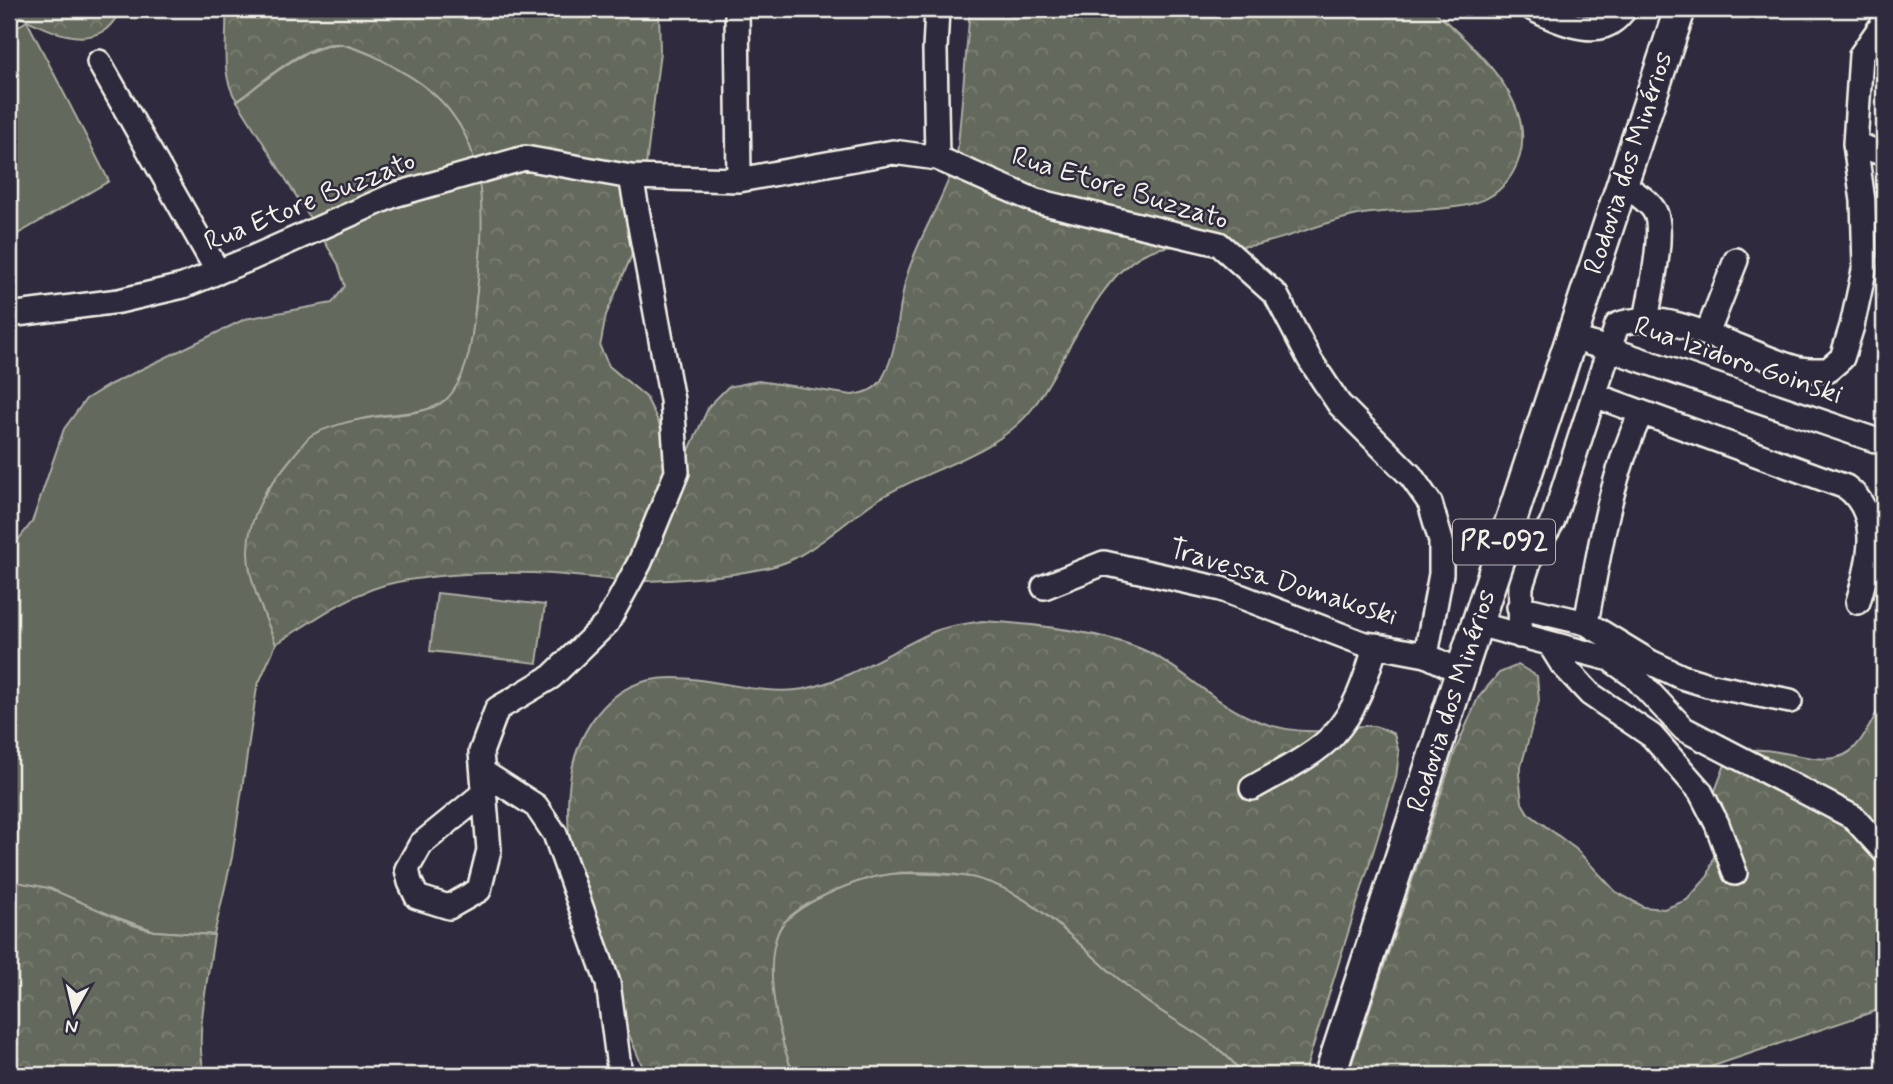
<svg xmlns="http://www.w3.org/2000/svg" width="1893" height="1084" font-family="Mynerve,sans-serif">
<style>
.grass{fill:#64695b;stroke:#acada2;stroke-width:2}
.forest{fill:url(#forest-crowns);stroke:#acada2;stroke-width:2}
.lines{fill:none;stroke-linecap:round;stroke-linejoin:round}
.minor-casing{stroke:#f4f1e8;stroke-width:28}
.major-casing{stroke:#f4f1e8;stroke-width:35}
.minor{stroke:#2f2a3d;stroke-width:23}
.major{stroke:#2f2a3d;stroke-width:30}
.labels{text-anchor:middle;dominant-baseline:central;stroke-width:5;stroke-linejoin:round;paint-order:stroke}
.shield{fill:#2f2a3d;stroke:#b9b5b5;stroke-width:2}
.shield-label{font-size:26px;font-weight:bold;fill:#f4f1e8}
.street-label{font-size:28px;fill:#f4f1e8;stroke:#2f2a3d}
</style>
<defs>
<pattern id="forest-crowns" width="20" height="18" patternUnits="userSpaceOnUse" patternTransform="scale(1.75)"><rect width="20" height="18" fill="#64695b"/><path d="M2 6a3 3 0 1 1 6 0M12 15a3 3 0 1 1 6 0" fill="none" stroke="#7b7f73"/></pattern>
</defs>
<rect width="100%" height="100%" fill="#2f2a3d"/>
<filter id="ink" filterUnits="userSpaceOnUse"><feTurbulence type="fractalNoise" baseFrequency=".0143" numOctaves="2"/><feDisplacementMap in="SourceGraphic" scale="14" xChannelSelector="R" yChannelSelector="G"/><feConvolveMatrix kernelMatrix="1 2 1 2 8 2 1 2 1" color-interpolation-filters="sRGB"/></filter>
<g filter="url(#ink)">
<path class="grass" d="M 27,21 L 109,181 L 9,239 L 9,32 Z
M 341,44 C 434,72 487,128 483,228 C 483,249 479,271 477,292 C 473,325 473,366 452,394 C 433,418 394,411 367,418 C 352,421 328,444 315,453 C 301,463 284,472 271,484 C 265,489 262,499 259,507 C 236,553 259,600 276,644 L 257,687 L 232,857 L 214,935 L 155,931 L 17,882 L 9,883 L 9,546 L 18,540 L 32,522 L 64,429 L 86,399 L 109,385 L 245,319 L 332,303 L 345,286 L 338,264 L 323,239 L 237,101 C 269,78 300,47 341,44 Z
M 437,593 L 545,605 L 537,663 L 430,651 Z
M 910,873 C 936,875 965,873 990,882 C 1047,903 1094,962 1142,998 C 1173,1022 1223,1043 1243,1075 L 794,1075 C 779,1041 760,963 780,928 C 795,903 855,880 884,875 C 892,873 902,873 910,873 Z"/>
<path class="forest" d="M 9,9 L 123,9 C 118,15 112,25 105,30 C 76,49 36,23 9,12 Z
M 226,9 L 659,9 L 660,52 L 638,230 L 631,257 L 606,315 L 600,347 L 609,366 L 646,397 L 658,421 L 671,457 L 687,455 L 709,406 L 728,387 L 758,381 L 852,395 C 864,393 877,390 883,377 C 900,346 897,305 908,272 C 921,232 945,197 957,157 L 970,9 L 1432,9 C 1474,47 1550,111 1512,174 C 1501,192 1488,200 1467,205 C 1437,212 1395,209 1363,214 C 1327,220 1292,238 1255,245 C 1221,251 1184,239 1151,251 C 1098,270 1065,366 1032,409 C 996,456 922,470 874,502 C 848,520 824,543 795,558 C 776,568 755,570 733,574 C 701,578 670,581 637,581 C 602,580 568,574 533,573 C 488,572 441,574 397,582 C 352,591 314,620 276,644 C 265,615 249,585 248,553 C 247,514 271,483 294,455 C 300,449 305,439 312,435 C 324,428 353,420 368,418 C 393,413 435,417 452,393 C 472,366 473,325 477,292 C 486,200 491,120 399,70 C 385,62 372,53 357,49 C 352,47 346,45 341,44 C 307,40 263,82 237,101 C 219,75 228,39 226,9 Z
M 982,621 C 1031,624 1111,632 1154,655 C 1190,675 1219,707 1258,721 C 1278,729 1300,732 1321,731 C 1338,730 1357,724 1374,726 C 1380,727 1388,731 1394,734 L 1399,753 L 1396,778 L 1304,1075 L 1243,1075 C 1223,1043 1173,1022 1142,998 C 1092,961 1050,905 991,883 C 963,872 914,870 885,875 C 858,879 792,904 779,930 C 762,967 779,1039 794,1075 L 646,1075 C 607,981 523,804 598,713 C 611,697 626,686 646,681 C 696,669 753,698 804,689 C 852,679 892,650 935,631 C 949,625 967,624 982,621 Z
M 1518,665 L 1537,676 L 1539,701 L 1519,774 L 1522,803 L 1528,813 L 1576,849 L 1616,892 L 1644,907 L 1664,909 L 1687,900 L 1708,876 L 1715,853 L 1715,791 L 1726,762 C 1732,758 1739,752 1745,751 C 1779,743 1831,776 1856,746 C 1868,733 1875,714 1884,699 L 1884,1008 L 1687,1075 L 1348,1075 L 1455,751 L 1478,698 L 1499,673 Z
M 17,882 L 49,888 L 133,925 L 154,931 L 214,935 C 210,969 192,1046 206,1075 L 9,1075 L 9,883 Z"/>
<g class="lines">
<defs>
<path id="minor" d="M 737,9 L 739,180
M 937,9 L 935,50 L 937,158
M 1533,9 C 1553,19 1593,38 1613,21 C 1618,18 1621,13 1625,9
M 99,62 L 218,272
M 1855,144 L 1884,154
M 1622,184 C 1633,192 1649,200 1655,212 C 1665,230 1650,297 1646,320
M 9,315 L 119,301 L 183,286 L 252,258 L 394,195 L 525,158 L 631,177 L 739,180 L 893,152 L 937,158 L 1036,201 L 1219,244 L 1276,295 L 1310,360 L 1339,404 L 1411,476 L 1430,503 L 1441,541 L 1441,574 L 1426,655 L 1461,672
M 1707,334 L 1736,260
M 1571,338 L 1609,349 L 1884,443
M 1594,395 L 1846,487 C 1883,514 1869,565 1858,602
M 1044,587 L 1104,563 L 1221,589 L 1362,643 L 1426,655
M 1519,607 L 1586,623 L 1650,662 L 1682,677 L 1708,685 L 1790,701
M 1586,623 C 1600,549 1609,481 1641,413
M 1477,624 L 1610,659 L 1634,676 L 1684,729 L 1853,817 L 1884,851
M 1520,636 L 1521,586 L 1530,559 L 1553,521 L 1617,325 C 1667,304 1747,355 1796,368 C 1807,371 1818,370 1828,370 L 1842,358 L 1852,326 L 1865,266 L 1863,201 L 1855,144 L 1861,55 L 1884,22
M 1549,643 L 1562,664 L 1590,694 L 1652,736 L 1700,791 L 1717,824 L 1735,873
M 483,772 L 536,806 L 555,834 L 608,983 L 620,1075
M 1252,788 C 1276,774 1316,755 1334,734 C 1357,709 1366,677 1376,645
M 485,792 L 421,844 L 407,869 L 410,882 L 417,897 L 449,907 L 479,890 L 489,850 L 481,752 L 497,709 L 551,677 L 607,623 L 640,562 L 677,472 L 672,400 L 631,177"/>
<path id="major" d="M 1330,1075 L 1461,672 L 1680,9"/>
</defs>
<use href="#minor" class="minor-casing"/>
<use href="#major" class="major-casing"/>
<use href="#minor" class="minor"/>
<use href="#major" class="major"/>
</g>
</g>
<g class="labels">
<rect class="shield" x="1453" y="519.5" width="102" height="45" rx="5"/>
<g class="shield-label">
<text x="1504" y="542">PR-092</text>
</g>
<g class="street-label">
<text transform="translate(1629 163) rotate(-72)">Rodovia dos Minérios</text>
<text transform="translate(1120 189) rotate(17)">Rua Etore Buzzato</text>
<text transform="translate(310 202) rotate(-22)">Rua Etore Buzzato</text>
<text transform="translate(1738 361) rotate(19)">Rua Izidoro Goinski</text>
<text transform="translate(1283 583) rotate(17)">Travessa Domakoski</text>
<text transform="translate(1452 701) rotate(-72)">Rodovia dos Minérios</text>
</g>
</g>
<rect width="1893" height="1084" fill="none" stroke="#2f2a3d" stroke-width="35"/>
<rect x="18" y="18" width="1858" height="1049" fill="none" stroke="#f4f1e8" stroke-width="2.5" filter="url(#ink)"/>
<g transform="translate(74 1011) rotate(188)" stroke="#2f2a3d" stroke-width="5" paint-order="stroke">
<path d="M0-5L12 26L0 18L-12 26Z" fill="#f4f1e8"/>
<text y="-10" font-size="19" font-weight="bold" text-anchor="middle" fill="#f4f1e8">N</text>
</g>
</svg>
